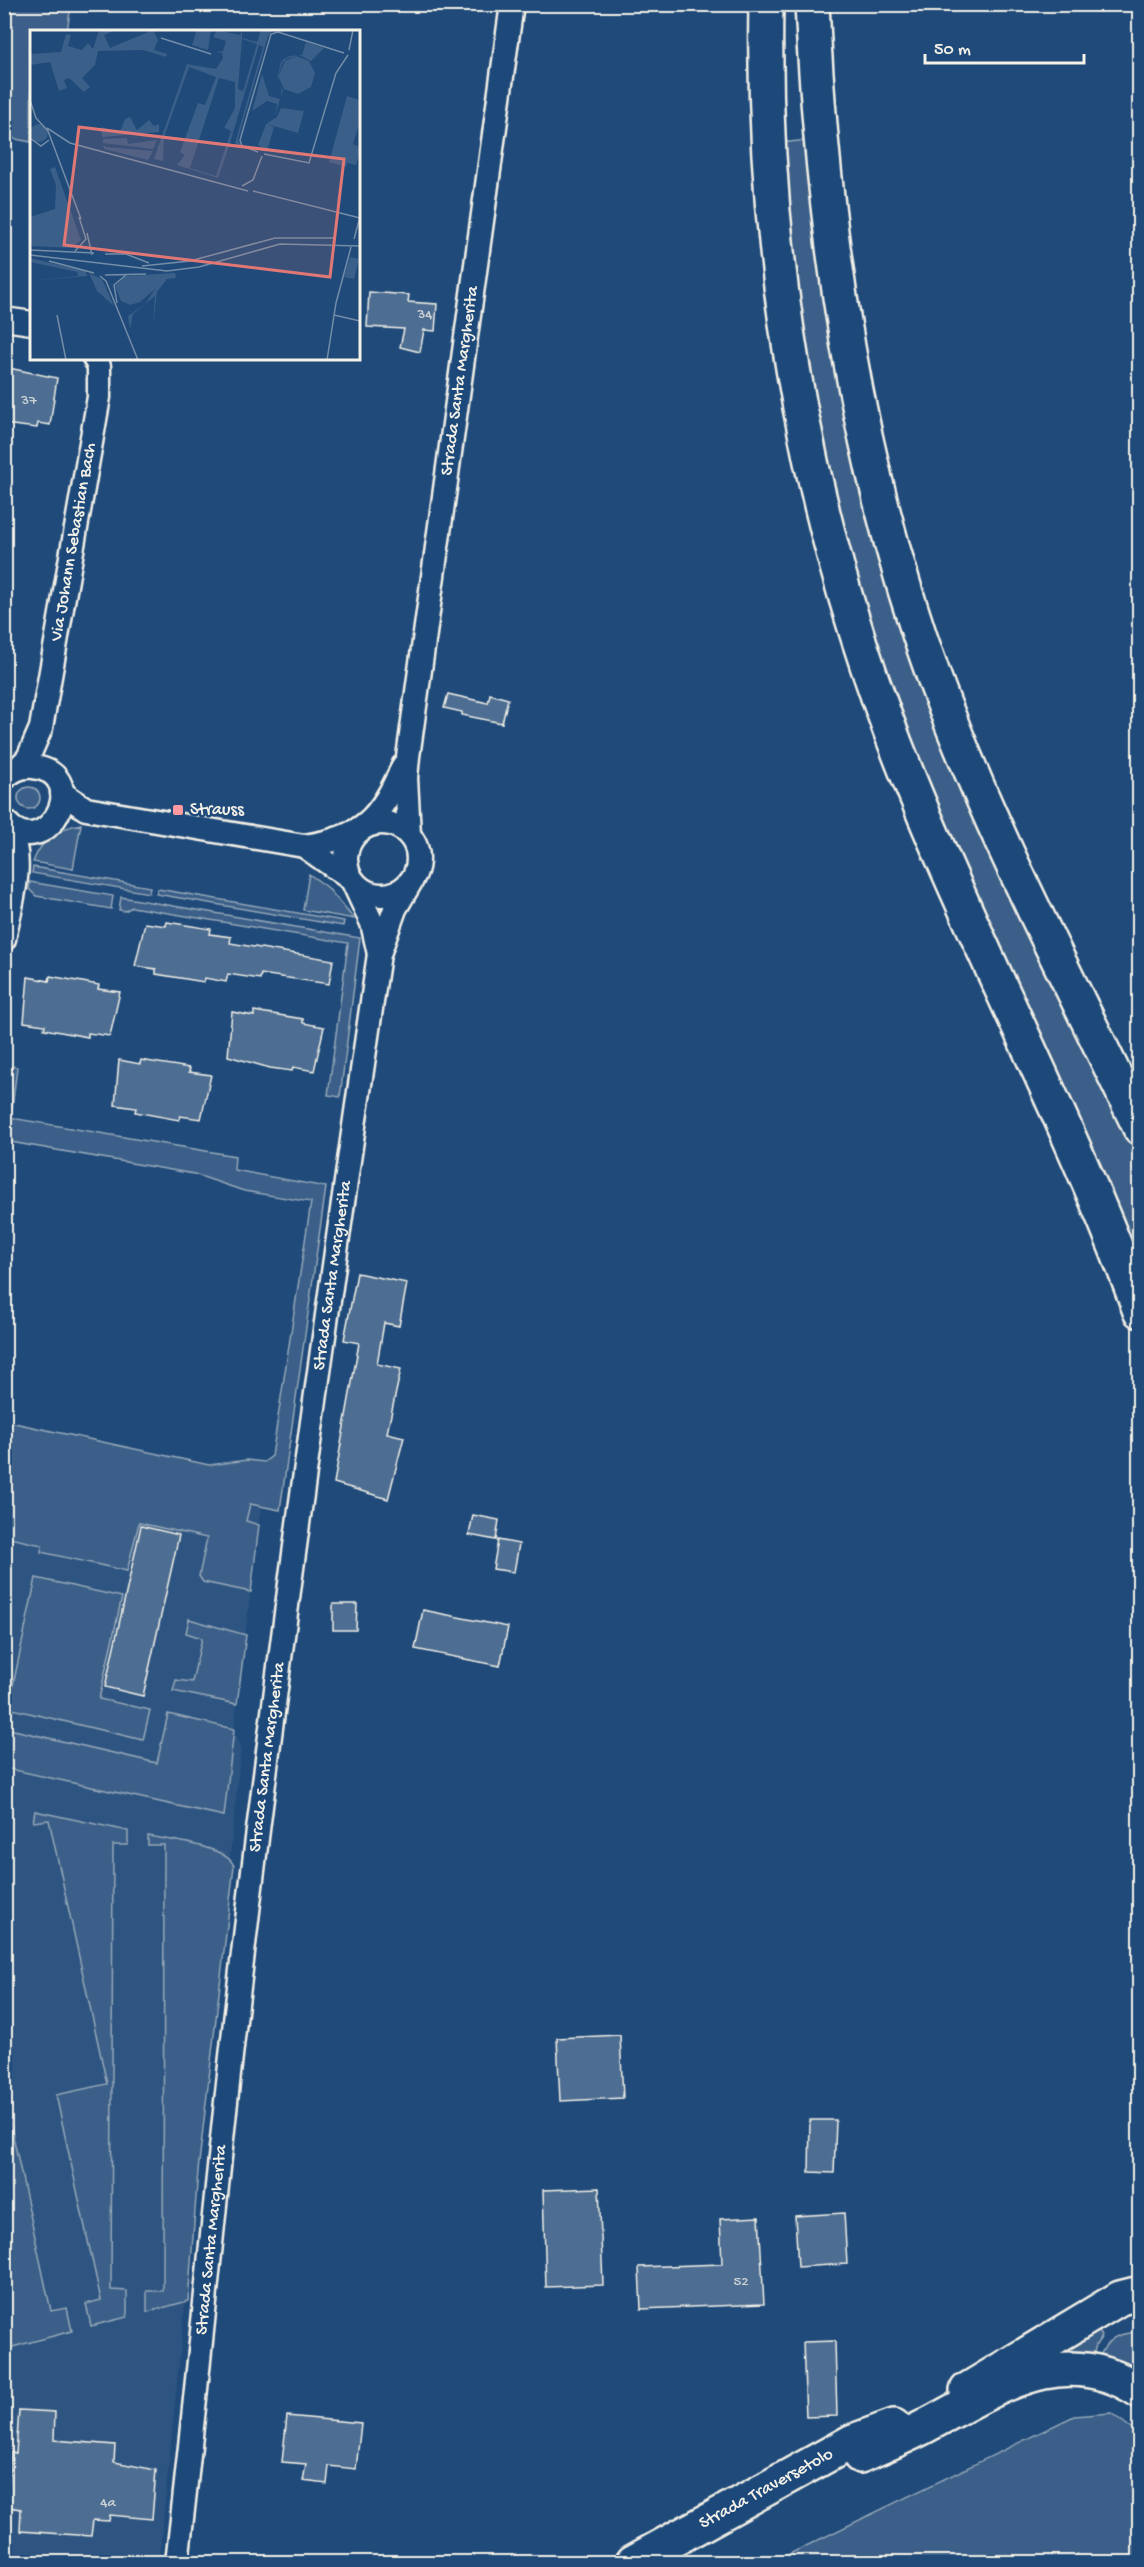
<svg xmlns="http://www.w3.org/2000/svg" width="1144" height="2567" font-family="'Gochi Hand',sans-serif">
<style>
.built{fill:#2d5581}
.green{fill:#3a5f88;stroke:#97a8b8;stroke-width:1.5}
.building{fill:#4d6e92;stroke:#f4f1e8;stroke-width:1.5}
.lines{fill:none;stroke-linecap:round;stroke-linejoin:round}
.minor-casing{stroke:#f4f1e8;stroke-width:27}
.secondary-casing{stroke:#f4f1e8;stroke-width:38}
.trunk-casing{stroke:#f4f1e8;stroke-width:38}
.minor{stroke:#1f4a7a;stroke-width:22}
.secondary{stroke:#1f4a7a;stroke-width:33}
.trunk{stroke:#1f4a7a;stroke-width:33}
.poi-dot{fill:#ff9aa2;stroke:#1f4a7a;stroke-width:2}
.labels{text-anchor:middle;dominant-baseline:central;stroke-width:5;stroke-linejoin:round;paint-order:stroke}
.number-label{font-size:15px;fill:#cad0d2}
.street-label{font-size:18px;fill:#f4f1e8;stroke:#1f4a7a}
.poi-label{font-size:18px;fill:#f4f1e8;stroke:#1f4a7a;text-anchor:start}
.inset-road{fill:none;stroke:#748da6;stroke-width:1.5}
.view{fill:#e27875;fill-opacity:0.15;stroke:#e27875;stroke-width:3}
.inset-edge{fill:none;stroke:#f4f1e8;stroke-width:3}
</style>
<rect width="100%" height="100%" fill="#1f4a7a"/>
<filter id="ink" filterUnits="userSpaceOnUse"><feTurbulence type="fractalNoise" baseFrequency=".0167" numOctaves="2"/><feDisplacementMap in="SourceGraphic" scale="12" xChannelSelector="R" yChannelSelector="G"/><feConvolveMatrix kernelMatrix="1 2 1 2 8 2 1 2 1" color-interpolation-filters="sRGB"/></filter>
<g filter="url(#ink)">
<path class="built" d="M 5,1450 L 261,1506 L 234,1729 L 241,1748 L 159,2562 L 5,2562 Z"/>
<path class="green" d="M 4,5 L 71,5 L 67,31 L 32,32 L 31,142 L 5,137 Z
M 808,140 L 845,408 L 1114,1104 L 1139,1160 L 1139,1273 L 965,880 L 874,647 L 809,393 L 780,143 Z
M18 798a11 11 0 1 1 22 0a11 11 0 1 1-22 0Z
M 81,824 L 73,869 L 33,862 C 41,840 59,828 81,824 Z
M 33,867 L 150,887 L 149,893 L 32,873 Z
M 309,874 L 327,887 L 354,919 L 303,910 Z
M 30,882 L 113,896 L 111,909 L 36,896 L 29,889 Z
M 158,889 L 344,921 L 343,926 L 156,894 Z
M 121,897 L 360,938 L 340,1097 L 328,1095 L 348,943 L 132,907 L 125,911 L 119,910 Z
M 5,1065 L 17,1067 L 11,1118 L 235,1156 L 234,1170 L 326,1187 L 280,1510 L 250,1504 L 246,1521 L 259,1525 L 251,1592 L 203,1582 L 199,1576 L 207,1538 L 139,1523 L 127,1571 L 41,1552 L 42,1545 L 5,1537 L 5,1421 L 209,1465 L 247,1460 L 264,1462 L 272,1456 L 311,1202 L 244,1191 L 194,1174 L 5,1141 Z
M 36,1578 L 122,1597 L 99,1699 L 150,1710 L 143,1740 L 8,1708 Z
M 189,1619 L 246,1635 L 237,1704 L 173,1691 L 176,1680 L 192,1682 L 202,1638 L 186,1633 Z
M 168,1714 L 234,1729 L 224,1816 L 5,1768 L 5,1728 L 157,1763 Z
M 35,1811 L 128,1831 L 128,1845 L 113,1845 L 111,2290 L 127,2291 L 127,2317 L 91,2326 L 86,2304 L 101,2300 L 56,2095 L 107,2084 L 49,1820 L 33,1822 Z
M 148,1836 C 169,1840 227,1846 234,1866 L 198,2171 L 188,2301 L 147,2312 L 147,2291 L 163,2291 L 164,1845 L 148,1845 Z
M 5,2108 L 7,2108 L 51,2311 L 67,2308 L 72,2331 L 5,2349 Z
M 1098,2330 L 1102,2336 L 1096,2345 L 1092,2359 L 1055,2354 Z
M 1139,2332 L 1139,2377 L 1099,2360 C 1105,2338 1118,2333 1139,2332 Z
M 1111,2413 L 1139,2434 L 1139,2562 L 773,2562 L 1074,2416 Z"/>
<path class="building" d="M 369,292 L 409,295 L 408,302 L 437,304 L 435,331 L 424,330 L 420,352 L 400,347 L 404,329 L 367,327 Z
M 4,367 L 57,378 L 50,425 L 38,423 L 37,428 L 4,424 Z
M 448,694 L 488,703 L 490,694 L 508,699 L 502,723 L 462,715 L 462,712 L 444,708 Z
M 167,922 L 211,929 L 210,934 L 231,937 L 230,943 L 333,960 L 329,984 L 261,974 L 260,979 L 228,974 L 226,982 L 205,978 L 204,982 L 156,974 L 156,969 L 135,966 L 145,923 L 166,926 Z
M 50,976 L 99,985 L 98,989 L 120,992 L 110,1036 L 88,1033 L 88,1037 L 44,1029 L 45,1025 L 24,1022 L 28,977 L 49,981 Z
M 254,1011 L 303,1019 L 303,1023 L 324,1027 L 314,1071 L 293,1067 L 292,1071 L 270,1068 L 228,1056 L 232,1012 L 254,1016 Z
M 119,1060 L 140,1064 L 141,1060 L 190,1068 L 189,1072 L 211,1075 L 201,1119 L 180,1116 L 179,1120 L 135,1112 L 136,1108 L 115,1105 Z
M 357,1273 L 407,1283 L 399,1326 L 384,1323 L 377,1364 L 401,1369 L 387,1433 L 404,1437 L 388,1499 L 334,1483 L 359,1343 L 344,1340 Z
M 473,1515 L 499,1520 L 496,1540 L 469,1535 Z
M 141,1526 L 179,1535 L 143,1696 L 105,1687 Z
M 498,1540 L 519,1544 L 514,1572 L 493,1569 Z
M 333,1604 L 357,1604 L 356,1630 L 333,1630 Z
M 423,1610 L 508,1627 L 500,1666 L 415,1649 Z
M 620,2035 L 623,2098 L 560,2101 L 557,2038 Z
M 810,2120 L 836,2120 L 834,2173 L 809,2172 Z
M 599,2188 L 603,2285 L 546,2287 L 543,2190 Z
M 844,2213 L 847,2264 L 798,2267 L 795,2216 Z
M 759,2217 L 764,2304 L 641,2309 L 639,2267 L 722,2264 L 720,2219 Z
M 835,2341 L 837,2416 L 806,2417 L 803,2342 Z
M 19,2410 L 55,2412 L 54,2440 L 115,2445 L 114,2462 L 156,2470 L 152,2519 L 110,2515 L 109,2521 L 93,2520 L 91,2536 L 20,2531 L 21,2509 L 7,2507 L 11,2452 L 16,2453 Z
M 287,2416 L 361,2423 L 356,2469 L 329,2466 L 327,2484 L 303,2481 L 306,2464 L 282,2462 Z"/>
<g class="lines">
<defs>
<g id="minor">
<path d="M 4,319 L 32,323"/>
<path id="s1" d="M 17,769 L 28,758 L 41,728 L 99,397 L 99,366 L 94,358"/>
<path d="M 4,779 C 12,770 22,766 33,767 C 96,774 44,869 4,820"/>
<path d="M 62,793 L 86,809 L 304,846 C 362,838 380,819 403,766"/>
<circle cx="382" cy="859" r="36"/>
<path id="s2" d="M 409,835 L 406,778 L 408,757 L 512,4"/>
<path d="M 304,846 L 352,880 L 372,923 L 379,954"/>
<path d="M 4,939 C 12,899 26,862 8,824"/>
<path id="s3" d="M 177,2562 C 199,2376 215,2190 237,2004 C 278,1653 328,1303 379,954 L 395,909 L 412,880"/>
</g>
<g id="secondary">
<path d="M 967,2390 L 1120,2298 L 1140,2293"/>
<path id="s4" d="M 633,2562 L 853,2441 L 894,2426"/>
</g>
<path id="trunk" d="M 766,4 C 761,276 812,547 917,798 C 988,971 1076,1135 1140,1311
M 812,4 C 823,234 856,463 935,680 C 991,834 1070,980 1140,1128
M 860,2456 C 884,2445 908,2436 931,2423 C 999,2387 1065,2341 1140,2391"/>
</defs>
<use href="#minor" class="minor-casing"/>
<use href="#secondary" class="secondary-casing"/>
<use href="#trunk" class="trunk-casing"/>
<use href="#minor" class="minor"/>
<use href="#secondary" class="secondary"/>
<use href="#trunk" class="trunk"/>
</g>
</g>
<rect class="poi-dot" x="172" y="804" width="12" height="12" rx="3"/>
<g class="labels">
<g class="number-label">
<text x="425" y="315">34</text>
<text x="29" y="401">37</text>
<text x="741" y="2282">52</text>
<text x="108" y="2503">4a</text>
</g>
<g class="street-label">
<text stroke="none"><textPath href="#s2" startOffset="458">Strada Santa Margherita</textPath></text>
<text stroke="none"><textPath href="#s1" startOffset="237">Via Johann Sebastian Bach</textPath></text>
<text stroke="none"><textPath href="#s3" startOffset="1296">Strada Santa Margherita</textPath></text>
<text stroke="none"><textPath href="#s3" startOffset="810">Strada Santa Margherita</textPath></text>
<text stroke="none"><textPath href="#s3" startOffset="324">Strada Santa Margherita</textPath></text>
<text stroke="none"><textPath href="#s4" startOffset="152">Strada Traversetolo</textPath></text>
</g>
<g class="poi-label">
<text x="190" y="810">Strauss</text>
</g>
</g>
<g transform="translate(30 30)">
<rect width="330" height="330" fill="#1f4a7a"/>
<path d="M 69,0 L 86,0 L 74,5 L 80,18 L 123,0 L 128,10 L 124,20 L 137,24 L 136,27 L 113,20 L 68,21 L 65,35 L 52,48 L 60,57 L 54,62 L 39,48 L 34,50 L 37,58 L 29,61 L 20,32 L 0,35 L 0,24 L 31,22 L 36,4 L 41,5 L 38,16 L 52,20 L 58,13 L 63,19 ZM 161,0 L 181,0 L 178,20 L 162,15 L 166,2 ZM 187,0 L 210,5 L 212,0 L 212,8 L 227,12 L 231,0 L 243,0 L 238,6 L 208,109 L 212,118 L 205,113 L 233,17 L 229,15 L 200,113 L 204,117 L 199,116 L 188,148 L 147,135 L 155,125 L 150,122 L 168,73 L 175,75 L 186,47 L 159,37 L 134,107 L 133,131 L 124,129 L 157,34 L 186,39 L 193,28 L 192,23 L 186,22 L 193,21 L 196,11 L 183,7 ZM 212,9 L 227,14 L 213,61 L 208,59 ZM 189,48 L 205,52 L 205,78 L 194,98 L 201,101 L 186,146 L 160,138 ZM 276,12 L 294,18 L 281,31 L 269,25 L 256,29 L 247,49 L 251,32 L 254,29 L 260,26 L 272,25 ZM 266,26 L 279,31 L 285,43 L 281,57 L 268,64 L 254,59 L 248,46 L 253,32 ZM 232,44 L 239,66 L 250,69 L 252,59 L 247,50 L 253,60 L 245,85 L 238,88 L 245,85 L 247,74 L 237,71 L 222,81 ZM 317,66 L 330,70 L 330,92 L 323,114 L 330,117 L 330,121 L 326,135 L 317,133 L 316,137 L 299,132 ZM 251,78 L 274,81 L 268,103 L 236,94 L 247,87 ZM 100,87 L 107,100 L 119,90 L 124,96 L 129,94 L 129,102 L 72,107 L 71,97 L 90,102 L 95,89 ZM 236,94 L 244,97 L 237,121 L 228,115 ZM0 103a9 9 0 1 1 18 0a9 9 0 1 1-18 0ZM 97,108 L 98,114 L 127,110 L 123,119 L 73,113 L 73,109 ZM 73,115 L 76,117 L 123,121 L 118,130 L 74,119 ZM 25,137 L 51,210 L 42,218 L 0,216 L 0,187 L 25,179 L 26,155 L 20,139 ZM 320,227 L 329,229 L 324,249 L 314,247 ZM 0,228 L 56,241 L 57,246 L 0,251 L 48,246 L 47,242 L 0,232 ZM 59,243 L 72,249 L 84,276 L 67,261 ZM 145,243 L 146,248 L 137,249 L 127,262 L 123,296 L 125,266 L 103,284 L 100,299 L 98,286 L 115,274 L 125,259 L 110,272 L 100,275 L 91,271 L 85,256 L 96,246 Z" fill="#3a5f88" fill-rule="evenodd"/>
<path class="inset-road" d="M 131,8 L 181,24M 319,20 L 323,0M 0,70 L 6,88 L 18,101 L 51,189M 17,98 L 40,113 L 218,161M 0,108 L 11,116 L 19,110M 228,122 L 212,116 L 210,110 L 241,4 L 248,2 L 314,23M 234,124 L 279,133 L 306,43 L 318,25M 212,156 L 223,150 L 232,126M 223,161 L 330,188M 57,203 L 62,225M 324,209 L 330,187M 0,220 L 64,223M 45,221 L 56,209 L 49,187M 75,224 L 96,224 L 119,233M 0,225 L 137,241 L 169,237 L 250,214 L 330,216M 19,231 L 64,243M 112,236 L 160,231 L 245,208 L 303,208M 75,245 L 116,244M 70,246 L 76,251 L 108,330M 87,273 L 84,255 L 96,245M 27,285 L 36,330M 304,285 L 330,291M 297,330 L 306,273 L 321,217"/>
<path class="view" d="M 49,97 L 314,129 L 300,247 L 34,215 Z"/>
<rect width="330" height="330" class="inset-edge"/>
</g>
<rect width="1144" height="2567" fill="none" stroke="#1f4a7a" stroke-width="24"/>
<rect x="12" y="12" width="1120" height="2543" fill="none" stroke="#f4f1e8" stroke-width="2" filter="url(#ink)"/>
<path d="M925 54v9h159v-9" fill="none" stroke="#f4f1e8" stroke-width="3"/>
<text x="934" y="54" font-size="18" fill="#f4f1e8" stroke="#1f4a7a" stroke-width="4.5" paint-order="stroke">50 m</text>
</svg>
